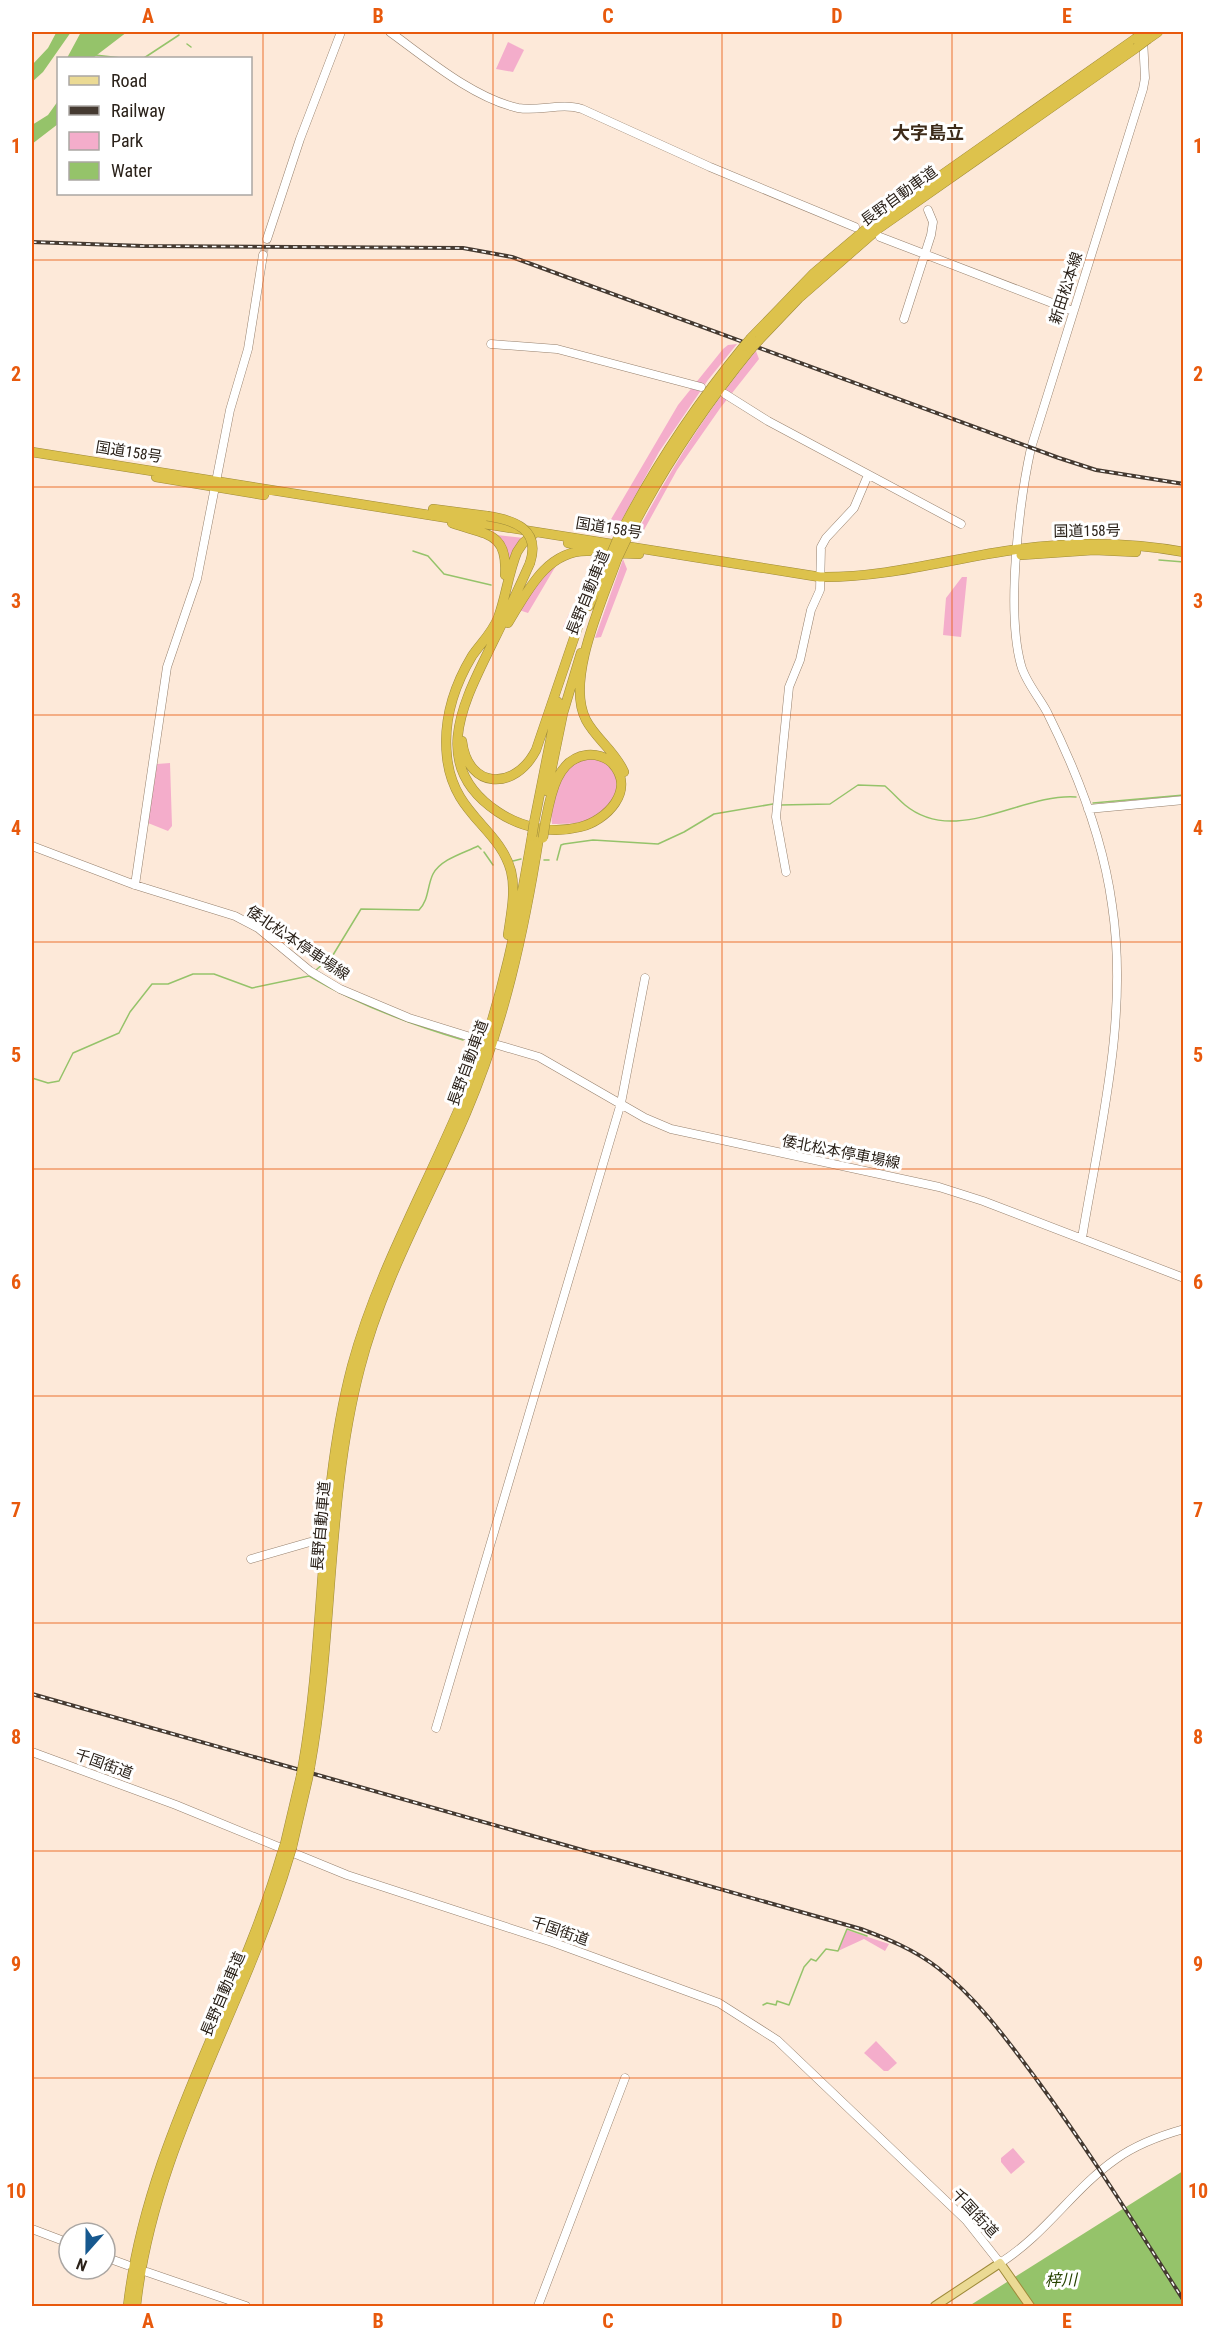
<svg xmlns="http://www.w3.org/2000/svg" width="1215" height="2338" font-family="'Roboto Condensed','Noto Sans JP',sans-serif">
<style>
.green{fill:#f4adcb}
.water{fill:#95c36a}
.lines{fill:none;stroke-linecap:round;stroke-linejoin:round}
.stream{stroke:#95c36a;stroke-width:1.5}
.secondary-tunnel{stroke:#d3c1b3;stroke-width:8;stroke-dasharray:8 4;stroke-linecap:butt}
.secondary-casing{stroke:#96806d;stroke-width:9}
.primary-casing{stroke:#9e8a3a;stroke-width:10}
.highway-casing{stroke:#9e8a3a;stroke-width:10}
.secondary{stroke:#fff;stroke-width:8}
.primary{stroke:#ebda94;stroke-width:8}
.highway{stroke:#ddc24c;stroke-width:9}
.rail-casing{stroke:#453a31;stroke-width:4}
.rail{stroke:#fff;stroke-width:1.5;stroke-dasharray:4.5;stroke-linecap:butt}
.highway-bridge-casing{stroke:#9e8a3a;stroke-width:10;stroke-linecap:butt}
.highway-bridge{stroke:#ddc24c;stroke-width:9}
.grid{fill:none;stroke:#e8590c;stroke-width:1.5;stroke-opacity:0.55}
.labels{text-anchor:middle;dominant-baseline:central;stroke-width:6;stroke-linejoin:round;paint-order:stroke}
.street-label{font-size:15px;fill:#2a2119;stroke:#fff}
.water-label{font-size:16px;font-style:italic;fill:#264200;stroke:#fff}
.quarter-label{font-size:18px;font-weight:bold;fill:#3d2b1a;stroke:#fff}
.neatline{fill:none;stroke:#e8590c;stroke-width:2}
.grid-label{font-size:20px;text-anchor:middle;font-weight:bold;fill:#e8590c}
</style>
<rect width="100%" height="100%" fill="#fde9d9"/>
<path class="green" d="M 508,42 L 524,50 L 513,72 L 496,69 Z
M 737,344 L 708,380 L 659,452 L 613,536 L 608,535 L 606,530 L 610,521 L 678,405 L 723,349 L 728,345 Z
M 756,351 L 759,359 L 721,407 L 677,470 L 639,539 L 633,540 C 668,473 707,410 756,351 Z
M 497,535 L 524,538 L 511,562 L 507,562 Z
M 574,555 L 557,564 L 528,613 L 519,610 L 552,565 Z
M 595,555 L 603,556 L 571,630 L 563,627 L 569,614 L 572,616 Z
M 623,559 L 627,569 L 601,637 L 595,638 Z
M 962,577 L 967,577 L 961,637 L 943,635 L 946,598 Z
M 588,757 L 602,760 L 616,773 L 617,797 C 594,822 586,824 552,824 C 549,807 557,777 570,765 C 574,762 583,760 588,757 Z
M 170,763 L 172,826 L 168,831 L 148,823 L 157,764 Z
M 847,1930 L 889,1944 L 885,1951 L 864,1939 L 838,1951 Z
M 876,2041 L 897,2063 L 888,2071 L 884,2071 L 864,2053 Z
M 1013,2148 L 1025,2162 L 1011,2174 L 1001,2162 L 1001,2158 Z"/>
<path class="water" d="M 71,32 L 43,72 L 32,82 L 32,65 L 48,48 L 56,33 Z
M 81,32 L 127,32 L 93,58 L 67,58 Z
M 58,101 L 58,124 L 32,144 L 32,125 L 48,115 Z
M 1183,2171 L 1183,2306 L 969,2306 Z"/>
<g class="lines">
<path class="stream" d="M 187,44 L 191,47
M 95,55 L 121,58
M 144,58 L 179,35
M 413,551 L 428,556 L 444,574 L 491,585
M 1159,560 L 1184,562
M 1093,803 L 1184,795
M 780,805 L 830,804 L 858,785 L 885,786 C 892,792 898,799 905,805 C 956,847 1021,793 1076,797
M 484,852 L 493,865
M 544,860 L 549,860
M 557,860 L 561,845 L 564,844 L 593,840 L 658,844 L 684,832 L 714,814 L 773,804
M 513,861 L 521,859
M 316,970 L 333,955 L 361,909 L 419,910 C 429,900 427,886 433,874 C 441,859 464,853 478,846 L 481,849
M 32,1078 L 48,1083 L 59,1081 L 73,1053 L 119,1033 L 130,1012 L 152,984 L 168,984 L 193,974 L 214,974 L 252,988 L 309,976 C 358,1005 409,1024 463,1040
M 763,2005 L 767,2003 L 776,2005 L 777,2001 L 789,2005 L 804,1967 L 811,1959 L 816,1961 L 826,1949 L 838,1951 L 847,1929 L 867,1936"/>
<path class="secondary-tunnel" d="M 263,255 L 267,239"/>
<defs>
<path id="secondary" d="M 390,32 C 426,58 473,98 518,108 C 539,112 561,102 582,109 L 710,167 L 855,227
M 880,237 L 1073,311
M 267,239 L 300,139 L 341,32
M 904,319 L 931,235 L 933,222 L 928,210
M 491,344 L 557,349 L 701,387
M 725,394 L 768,421 L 961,524
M 1088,809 L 1184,800
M 32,846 L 135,885 L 235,916 L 258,928 L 310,971 L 340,989 L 409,1018 L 480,1040
M 786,872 L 776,817 L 789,687 L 800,660 L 811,610 L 820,590 L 821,547 L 826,538 L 854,508 L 868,475
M 135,885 L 167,667 L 197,579 L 230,410 L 248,349 L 263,255
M 498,1045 L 539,1057 L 645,1118 L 671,1129 L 939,1187 L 983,1201 L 1184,1278
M 1082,1238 C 1100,1129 1129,1016 1112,905 C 1103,838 1077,772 1047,712 C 1039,697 1025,681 1021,665 C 1006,611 1019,503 1031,448 L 1143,89 L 1145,78 L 1143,38
M 251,1559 L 310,1542
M 436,1728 L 621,1103 L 645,978
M 32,1752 L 176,1805 L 347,1875 L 552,1942 L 719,2003 L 777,2040 L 966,2220 L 1000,2263 C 1046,2234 1073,2189 1116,2159 C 1137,2144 1159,2136 1184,2129
M 32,2229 L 69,2243
M 105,2257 L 127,2265
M 147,2272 L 246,2306
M 538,2306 L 625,2078"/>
<path id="primary" d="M 935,2306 L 1000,2263 L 1030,2306"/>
<path id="highway" d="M 1148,39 L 1158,32
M 751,338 L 814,273 L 872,224 L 1135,39
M 759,340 L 799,298 L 878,229 L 1136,48
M 32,452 L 820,577 C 888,578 952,558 1019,549 C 1073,542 1130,542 1184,552
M 156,477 L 264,495
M 433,509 L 487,516
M 452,523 C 485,535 508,531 505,575
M 618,538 C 653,469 695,406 744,346
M 626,540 C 661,471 702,409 751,349
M 568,543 L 619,551
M 615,553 L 639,554
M 1021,555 L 1094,550 L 1136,552
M 617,559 C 603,599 565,680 586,720 C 596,739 615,751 624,772
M 530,563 C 518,590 506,616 493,642 C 465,700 427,765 498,812 C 522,828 552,834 580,827 C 606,821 637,790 612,763 C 606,757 596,754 587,755 C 555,759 550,799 545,824
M 589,606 L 610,557
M 508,623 C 527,592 547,549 589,551
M 462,741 C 468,790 515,791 536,750 L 586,603 L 590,601
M 547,791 L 563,713 L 581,653
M 534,823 L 558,702
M 508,935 C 511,914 516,891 511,871 C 499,827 453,815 447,757 C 443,721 454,686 472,656 C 481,643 492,633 498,618 C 506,597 508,574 517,552 L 523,543 L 535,533
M 303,1765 C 326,1633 318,1496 352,1366 C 379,1266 433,1176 471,1080 C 503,1001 518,919 532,836
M 310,1767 C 334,1635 326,1498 360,1368 C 383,1278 430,1198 466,1113 C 504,1024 524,932 539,837
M 285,1844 L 301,1776
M 292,1847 L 308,1778
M 128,2306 C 146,2145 237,2007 282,1853
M 136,2306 C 153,2147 244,2009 289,1857"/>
</defs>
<use href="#secondary" class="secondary-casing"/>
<use href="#primary" class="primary-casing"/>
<use href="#highway" class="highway-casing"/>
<use href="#secondary" class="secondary"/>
<use href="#primary" class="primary"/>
<use href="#highway" class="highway"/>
<defs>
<path id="rail" d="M 32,242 L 143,246 L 463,248 L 512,257 L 1059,458 L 1096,470 L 1184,484
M 32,1694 L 861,1929 C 888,1939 915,1950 938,1968 C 978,1999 1007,2040 1037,2080 C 1090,2152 1136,2226 1184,2301"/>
</defs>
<use href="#rail" class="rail-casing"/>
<use href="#rail" class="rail"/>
<defs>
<path id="highway-bridge" d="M 1135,39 L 1145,32
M 1136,48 L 1148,39
M 744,346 L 751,338
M 751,349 L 759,340
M 487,516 C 514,520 541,529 530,563
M 610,557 L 618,538
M 617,559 L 626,540
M 532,836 L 534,823
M 543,838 L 545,824
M 301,1776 L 303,1765
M 308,1778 L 310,1767
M 282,1853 L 285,1844
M 289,1857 L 292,1847"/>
</defs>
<use href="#highway-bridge" class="highway-bridge-casing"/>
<use href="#highway-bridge" class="highway-bridge"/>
</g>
<path class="grid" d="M 263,32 L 263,2306M 493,32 L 493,2306M 722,32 L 722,2306M 952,32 L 952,2306M 32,260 L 1184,260M 32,487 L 1184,487M 32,715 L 1184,715M 32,942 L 1184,942M 32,1169 L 1184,1169M 32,1396 L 1184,1396M 32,1623 L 1184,1623M 32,1851 L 1184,1851M 32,2078 L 1184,2078"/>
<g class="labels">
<g class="street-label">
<text transform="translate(899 196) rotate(-36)">長野自動車道</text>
<text transform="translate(1066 288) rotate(-72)">新田松本線</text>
<text transform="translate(129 452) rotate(9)">国道158号</text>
<text transform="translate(609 528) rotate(9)">国道158号</text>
<text transform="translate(1087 531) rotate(-1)">国道158号</text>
<text transform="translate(588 593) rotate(-68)">長野自動車道</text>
<text transform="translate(298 943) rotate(34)">倭北松本停車場線</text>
<text transform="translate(468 1063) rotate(-70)">長野自動車道</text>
<text transform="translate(841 1152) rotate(11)">倭北松本停車場線</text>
<text transform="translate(321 1526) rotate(-85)">長野自動車道</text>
<text transform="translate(104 1764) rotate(20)">千国街道</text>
<text transform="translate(560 1931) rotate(19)">千国街道</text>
<text transform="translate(223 1994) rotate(-67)">長野自動車道</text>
<text transform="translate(975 2213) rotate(47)">千国街道</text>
</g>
<g class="water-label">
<text transform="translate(1061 2280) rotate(-1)">梓川</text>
</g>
<g class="quarter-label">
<text x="928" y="132">大字島立</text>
</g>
</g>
<rect width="1215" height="2338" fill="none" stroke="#ffffff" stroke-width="66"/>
<rect x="57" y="57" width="195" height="138" fill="#ffffff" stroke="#aaa6a3" stroke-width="1.5"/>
<rect x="69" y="76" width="30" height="9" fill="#ebda94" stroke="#aaa6a3" stroke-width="1.5"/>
<text x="111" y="87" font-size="18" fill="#2a2119">Road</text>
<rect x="69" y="106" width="30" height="9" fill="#453a31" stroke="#aaa6a3" stroke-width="1.5"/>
<text x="111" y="117" font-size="18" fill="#2a2119">Railway</text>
<rect x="69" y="132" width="30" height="18" fill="#f4adcb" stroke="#aaa6a3" stroke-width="1.5"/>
<text x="111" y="147" font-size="18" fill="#2a2119">Park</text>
<rect x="69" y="162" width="30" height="18" fill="#95c36a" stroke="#aaa6a3" stroke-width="1.5"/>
<text x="111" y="177" font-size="18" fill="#2a2119">Water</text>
<g transform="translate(87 2251) rotate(201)"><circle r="28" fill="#ffffff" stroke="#aaa6a3" stroke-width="1.5"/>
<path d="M0-4.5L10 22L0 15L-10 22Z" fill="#17598f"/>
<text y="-9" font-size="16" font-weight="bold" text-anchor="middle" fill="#2a2119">N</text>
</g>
<rect x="33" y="33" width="1149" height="2272" class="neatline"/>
<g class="grid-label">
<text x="148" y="23">A</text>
<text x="378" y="23">B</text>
<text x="608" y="23">C</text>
<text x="837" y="23">D</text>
<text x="1067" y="23">E</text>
<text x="16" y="153">1</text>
<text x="1198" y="153">1</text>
<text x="16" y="381">2</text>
<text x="1198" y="381">2</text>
<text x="16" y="608">3</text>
<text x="1198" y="608">3</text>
<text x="16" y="835">4</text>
<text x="1198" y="835">4</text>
<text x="16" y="1062">5</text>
<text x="1198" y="1062">5</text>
<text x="16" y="1289">6</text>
<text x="1198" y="1289">6</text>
<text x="16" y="1517">7</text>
<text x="1198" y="1517">7</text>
<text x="16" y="1744">8</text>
<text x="1198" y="1744">8</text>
<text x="16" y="1971">9</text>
<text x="1198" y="1971">9</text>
<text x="16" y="2198">10</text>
<text x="1198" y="2198">10</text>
<text x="148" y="2328">A</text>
<text x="378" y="2328">B</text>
<text x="608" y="2328">C</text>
<text x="837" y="2328">D</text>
<text x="1067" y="2328">E</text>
</g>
</svg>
